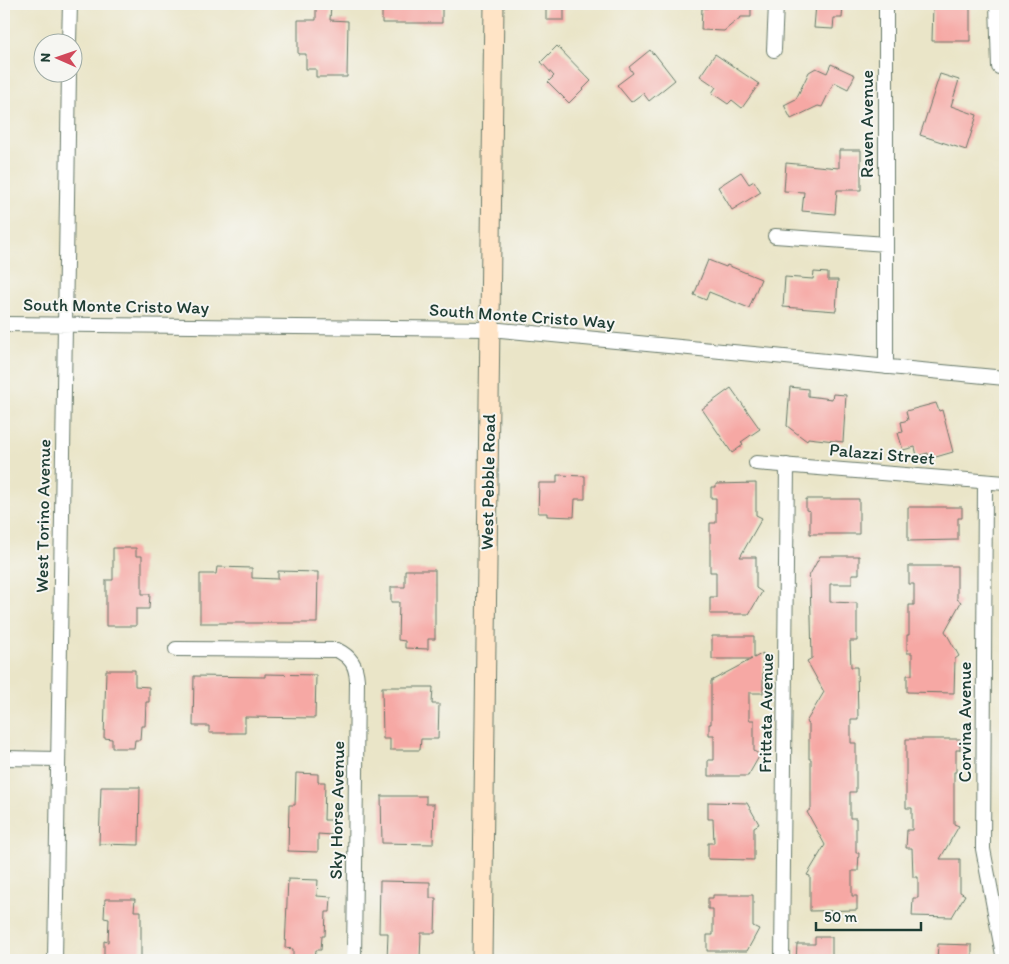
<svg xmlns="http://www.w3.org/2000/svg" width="1009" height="964" font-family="Itim,sans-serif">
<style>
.building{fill:#f6a8a4}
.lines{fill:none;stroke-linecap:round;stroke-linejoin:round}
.street-casing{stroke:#667868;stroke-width:16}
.secondary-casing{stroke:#667868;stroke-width:21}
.street{stroke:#fff;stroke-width:14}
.secondary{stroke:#ffe4c6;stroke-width:19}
.labels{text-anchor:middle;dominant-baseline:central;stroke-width:4;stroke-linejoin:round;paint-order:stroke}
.street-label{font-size:18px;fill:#1f3d34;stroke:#f6f6f2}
</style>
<rect width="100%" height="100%" fill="#f6f6f2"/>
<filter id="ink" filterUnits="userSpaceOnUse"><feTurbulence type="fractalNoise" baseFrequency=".02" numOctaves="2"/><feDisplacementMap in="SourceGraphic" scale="10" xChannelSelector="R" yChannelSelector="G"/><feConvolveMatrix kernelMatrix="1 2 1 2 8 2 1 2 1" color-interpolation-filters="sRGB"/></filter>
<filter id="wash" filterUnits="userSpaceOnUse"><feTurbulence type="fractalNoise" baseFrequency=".0096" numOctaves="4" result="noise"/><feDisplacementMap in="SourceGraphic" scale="20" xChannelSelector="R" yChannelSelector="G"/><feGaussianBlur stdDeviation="1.12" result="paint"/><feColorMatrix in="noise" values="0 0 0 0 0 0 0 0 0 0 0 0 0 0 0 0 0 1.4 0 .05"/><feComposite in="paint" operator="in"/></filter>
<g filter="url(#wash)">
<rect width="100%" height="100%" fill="#eae5c8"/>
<g id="blocks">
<path class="building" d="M 316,4 L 331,4 L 330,20 L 348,21 L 347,77 L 316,77 L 316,69 L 306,69 L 306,54 L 298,54 L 298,20 L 316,20 Z
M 382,4 L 442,4 L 442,23 L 382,23 Z
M 546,4 L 564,4 L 564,20 L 546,20 Z
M 708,4 L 751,4 L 751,17 L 741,17 L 724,31 L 701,30 L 702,8 L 708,8 Z
M 816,4 L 843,4 L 842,18 L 834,18 L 833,29 L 814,28 Z
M 933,4 L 964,4 L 964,8 L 970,8 L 970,41 L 932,41 Z
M 557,46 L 591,81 L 569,103 L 548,82 L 554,76 L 541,62 Z
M 650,50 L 653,54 L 654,53 L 675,80 L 649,101 L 643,93 L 631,102 L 617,85 L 633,73 L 629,67 Z
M 715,54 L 759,84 L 742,108 L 732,100 L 728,104 L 712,93 L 716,87 L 700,76 Z
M 831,64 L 855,75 L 848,89 L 834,82 L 822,107 L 818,106 L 791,119 L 784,105 L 796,99 L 809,72 L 816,68 L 827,73 Z
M 940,74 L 959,80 L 951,106 L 977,115 L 966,150 L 920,135 Z
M 839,150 L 861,150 L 861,190 L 837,190 L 835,214 L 802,211 L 804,192 L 784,191 L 786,163 L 839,168 Z
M 741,172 L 749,184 L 754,181 L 761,192 L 732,210 L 718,187 Z
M 708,260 L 726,267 L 727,265 L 761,279 L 749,308 L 709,292 L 706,300 L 694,295 Z
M 814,272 L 828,273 L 828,280 L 838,280 L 836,311 L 783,307 L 785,277 L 813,279 Z
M 790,387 L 808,389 L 808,396 L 832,399 L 833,394 L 846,395 L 843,442 L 808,438 L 807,441 L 787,426 Z
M 731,388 L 760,429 L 741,442 L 743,445 L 732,453 L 702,409 Z
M 936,403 L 939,411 L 942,410 L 953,452 L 929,459 L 928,453 L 917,456 L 915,447 L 903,450 L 898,433 L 903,432 L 901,422 L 908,420 L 906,411 Z
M 557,475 L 585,476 L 585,499 L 575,499 L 574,517 L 547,516 L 547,513 L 538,513 L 539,483 L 557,483 Z
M 756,483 L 756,515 L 762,518 L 740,557 L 756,557 L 756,588 L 762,592 L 749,614 L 710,614 L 710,597 L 716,597 L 716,572 L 710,572 L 710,523 L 716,523 L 716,498 L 711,498 L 711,487 L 716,487 L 716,484 Z
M 806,499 L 859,499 L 859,534 L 810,534 L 810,511 L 806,510 Z
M 908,507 L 962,507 L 962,518 L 958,518 L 958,540 L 908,541 Z
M 113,548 L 136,548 L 136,556 L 142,556 L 142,594 L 150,594 L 149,609 L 136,609 L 136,626 L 106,626 L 106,580 L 113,580 Z
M 820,556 L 859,556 L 859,574 L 852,574 L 852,584 L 830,584 L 830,602 L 857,603 L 857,641 L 850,641 L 851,667 L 857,667 L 858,719 L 851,719 L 851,743 L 856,743 L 856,792 L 850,792 L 850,818 L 856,818 L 856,853 L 859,853 L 858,871 L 852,871 L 852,896 L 857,896 L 857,910 L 810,911 L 810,876 L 807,875 L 825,845 L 807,812 L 811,809 L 811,759 L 809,759 L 809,724 L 806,722 L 824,692 L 807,661 L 812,658 L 810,579 L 808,578 Z
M 909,566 L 957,566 L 957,599 L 961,602 L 945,631 L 959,656 L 955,659 L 954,693 L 907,692 L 907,675 L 912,675 L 912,653 L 907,653 L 907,635 L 909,635 L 909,605 L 914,605 L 914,584 L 909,584 Z
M 217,567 L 252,568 L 252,578 L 278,579 L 278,571 L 318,572 L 317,623 L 200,623 L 200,574 L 216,574 Z
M 405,570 L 435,570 L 435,639 L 428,639 L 428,649 L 405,648 L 405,641 L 398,640 L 399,602 L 391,602 L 391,587 L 405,587 Z
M 712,636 L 754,636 L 754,658 L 763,653 L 763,693 L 749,693 L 749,720 L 754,720 L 754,751 L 760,755 L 748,776 L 708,776 L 708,760 L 714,760 L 714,735 L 709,735 L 709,724 L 711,724 L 711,681 L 752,659 L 712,659 Z
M 106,670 L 135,670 L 135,686 L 149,687 L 149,702 L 146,702 L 145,726 L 141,726 L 140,740 L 135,740 L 134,748 L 112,748 L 112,739 L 104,738 Z
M 265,674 L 316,675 L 315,718 L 245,717 L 245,733 L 209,733 L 209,726 L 193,726 L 194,676 L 265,677 Z
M 382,687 L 433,687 L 432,704 L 439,704 L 438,739 L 421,739 L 420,750 L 390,750 L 390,739 L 383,739 Z
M 906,739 L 960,739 L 960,750 L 956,750 L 956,772 L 954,772 L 954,824 L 959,826 L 940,859 L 960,859 L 960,892 L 965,895 L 952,917 L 912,916 L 913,898 L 918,898 L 918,877 L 913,877 L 912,848 L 906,848 L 907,830 L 912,830 L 912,808 L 906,808 Z
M 296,773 L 318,774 L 318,782 L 325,782 L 324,820 L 332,820 L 332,835 L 318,834 L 318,852 L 288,851 L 289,805 L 295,805 Z
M 101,787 L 140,787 L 139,845 L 99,844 Z
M 381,796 L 426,796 L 426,804 L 434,804 L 433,844 L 382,843 Z
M 708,802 L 747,803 L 759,824 L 754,827 L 754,860 L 708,859 L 708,843 L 714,843 L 713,819 L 708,819 Z
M 288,879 L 318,880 L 317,896 L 331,897 L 330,912 L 326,912 L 325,936 L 322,936 L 321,950 L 316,950 L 315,958 L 293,958 L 293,949 L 285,948 Z
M 380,881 L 430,882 L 430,898 L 436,898 L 435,933 L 421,933 L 420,960 L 387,960 L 388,933 L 379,933 Z
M 713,895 L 753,895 L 753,926 L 759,929 L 747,951 L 707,951 L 707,935 L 713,935 L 713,909 L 708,909 L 708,898 L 713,898 Z
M 105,899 L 135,899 L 134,911 L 141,911 L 141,957 L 104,956 L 104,941 L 108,942 L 109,919 L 104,918 Z
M 815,937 L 832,937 L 832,960 L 796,960 L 797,944 L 815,944 Z
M 938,944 L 972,945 L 972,960 L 937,960 Z"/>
</g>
</g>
<g filter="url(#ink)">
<use href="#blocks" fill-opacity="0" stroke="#667868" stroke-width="1"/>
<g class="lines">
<defs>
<path id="street" d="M 886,4 L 886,367
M 997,4 L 999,67
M 69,42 L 70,4
M 774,50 L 776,4
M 775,236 L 886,244
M 4,324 L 490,329 L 1005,378
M 756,463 L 1005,483
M 985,482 L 983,849 L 1004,960
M 176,649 L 337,650 C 351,657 356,665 357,680 L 354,960
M 4,758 L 58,759
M 55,960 L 69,72
M 782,960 L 787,465"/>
<path id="secondary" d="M 482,960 L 494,4"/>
</defs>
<use href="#street" class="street-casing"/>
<use href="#secondary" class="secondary-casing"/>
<use href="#street" class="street"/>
<use href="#secondary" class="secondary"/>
</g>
</g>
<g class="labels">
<g class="street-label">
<text transform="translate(867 124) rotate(-90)">Raven Avenue</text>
<text transform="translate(116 306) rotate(1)">South Monte Cristo Way</text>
<text transform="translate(522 316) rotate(4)">South Monte Cristo Way</text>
<text transform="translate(882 454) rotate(5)">Palazzi Street</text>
<text transform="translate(488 482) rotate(-89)">West Pebble Road</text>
<text transform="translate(43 516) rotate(-89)">West Torino Avenue</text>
<text transform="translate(766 713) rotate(-89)">Frittata Avenue</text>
<text transform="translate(965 722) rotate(-90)">Corvina Avenue</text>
<text transform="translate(337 810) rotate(-89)">Sky Horse Avenue</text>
</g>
</g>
<rect width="1009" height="964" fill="none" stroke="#f6f6f2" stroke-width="20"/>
<g transform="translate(58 58) rotate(272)"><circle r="24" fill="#f6f6f2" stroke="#a0aca6"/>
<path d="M0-4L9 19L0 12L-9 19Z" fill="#d1495b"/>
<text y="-8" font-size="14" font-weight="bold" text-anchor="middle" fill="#1f3d34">N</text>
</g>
<path d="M816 922v8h105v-8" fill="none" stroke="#1f3d34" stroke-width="2.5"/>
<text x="824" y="922" font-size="15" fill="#1f3d34" stroke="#f6f6f2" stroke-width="4" paint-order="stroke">50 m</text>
</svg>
